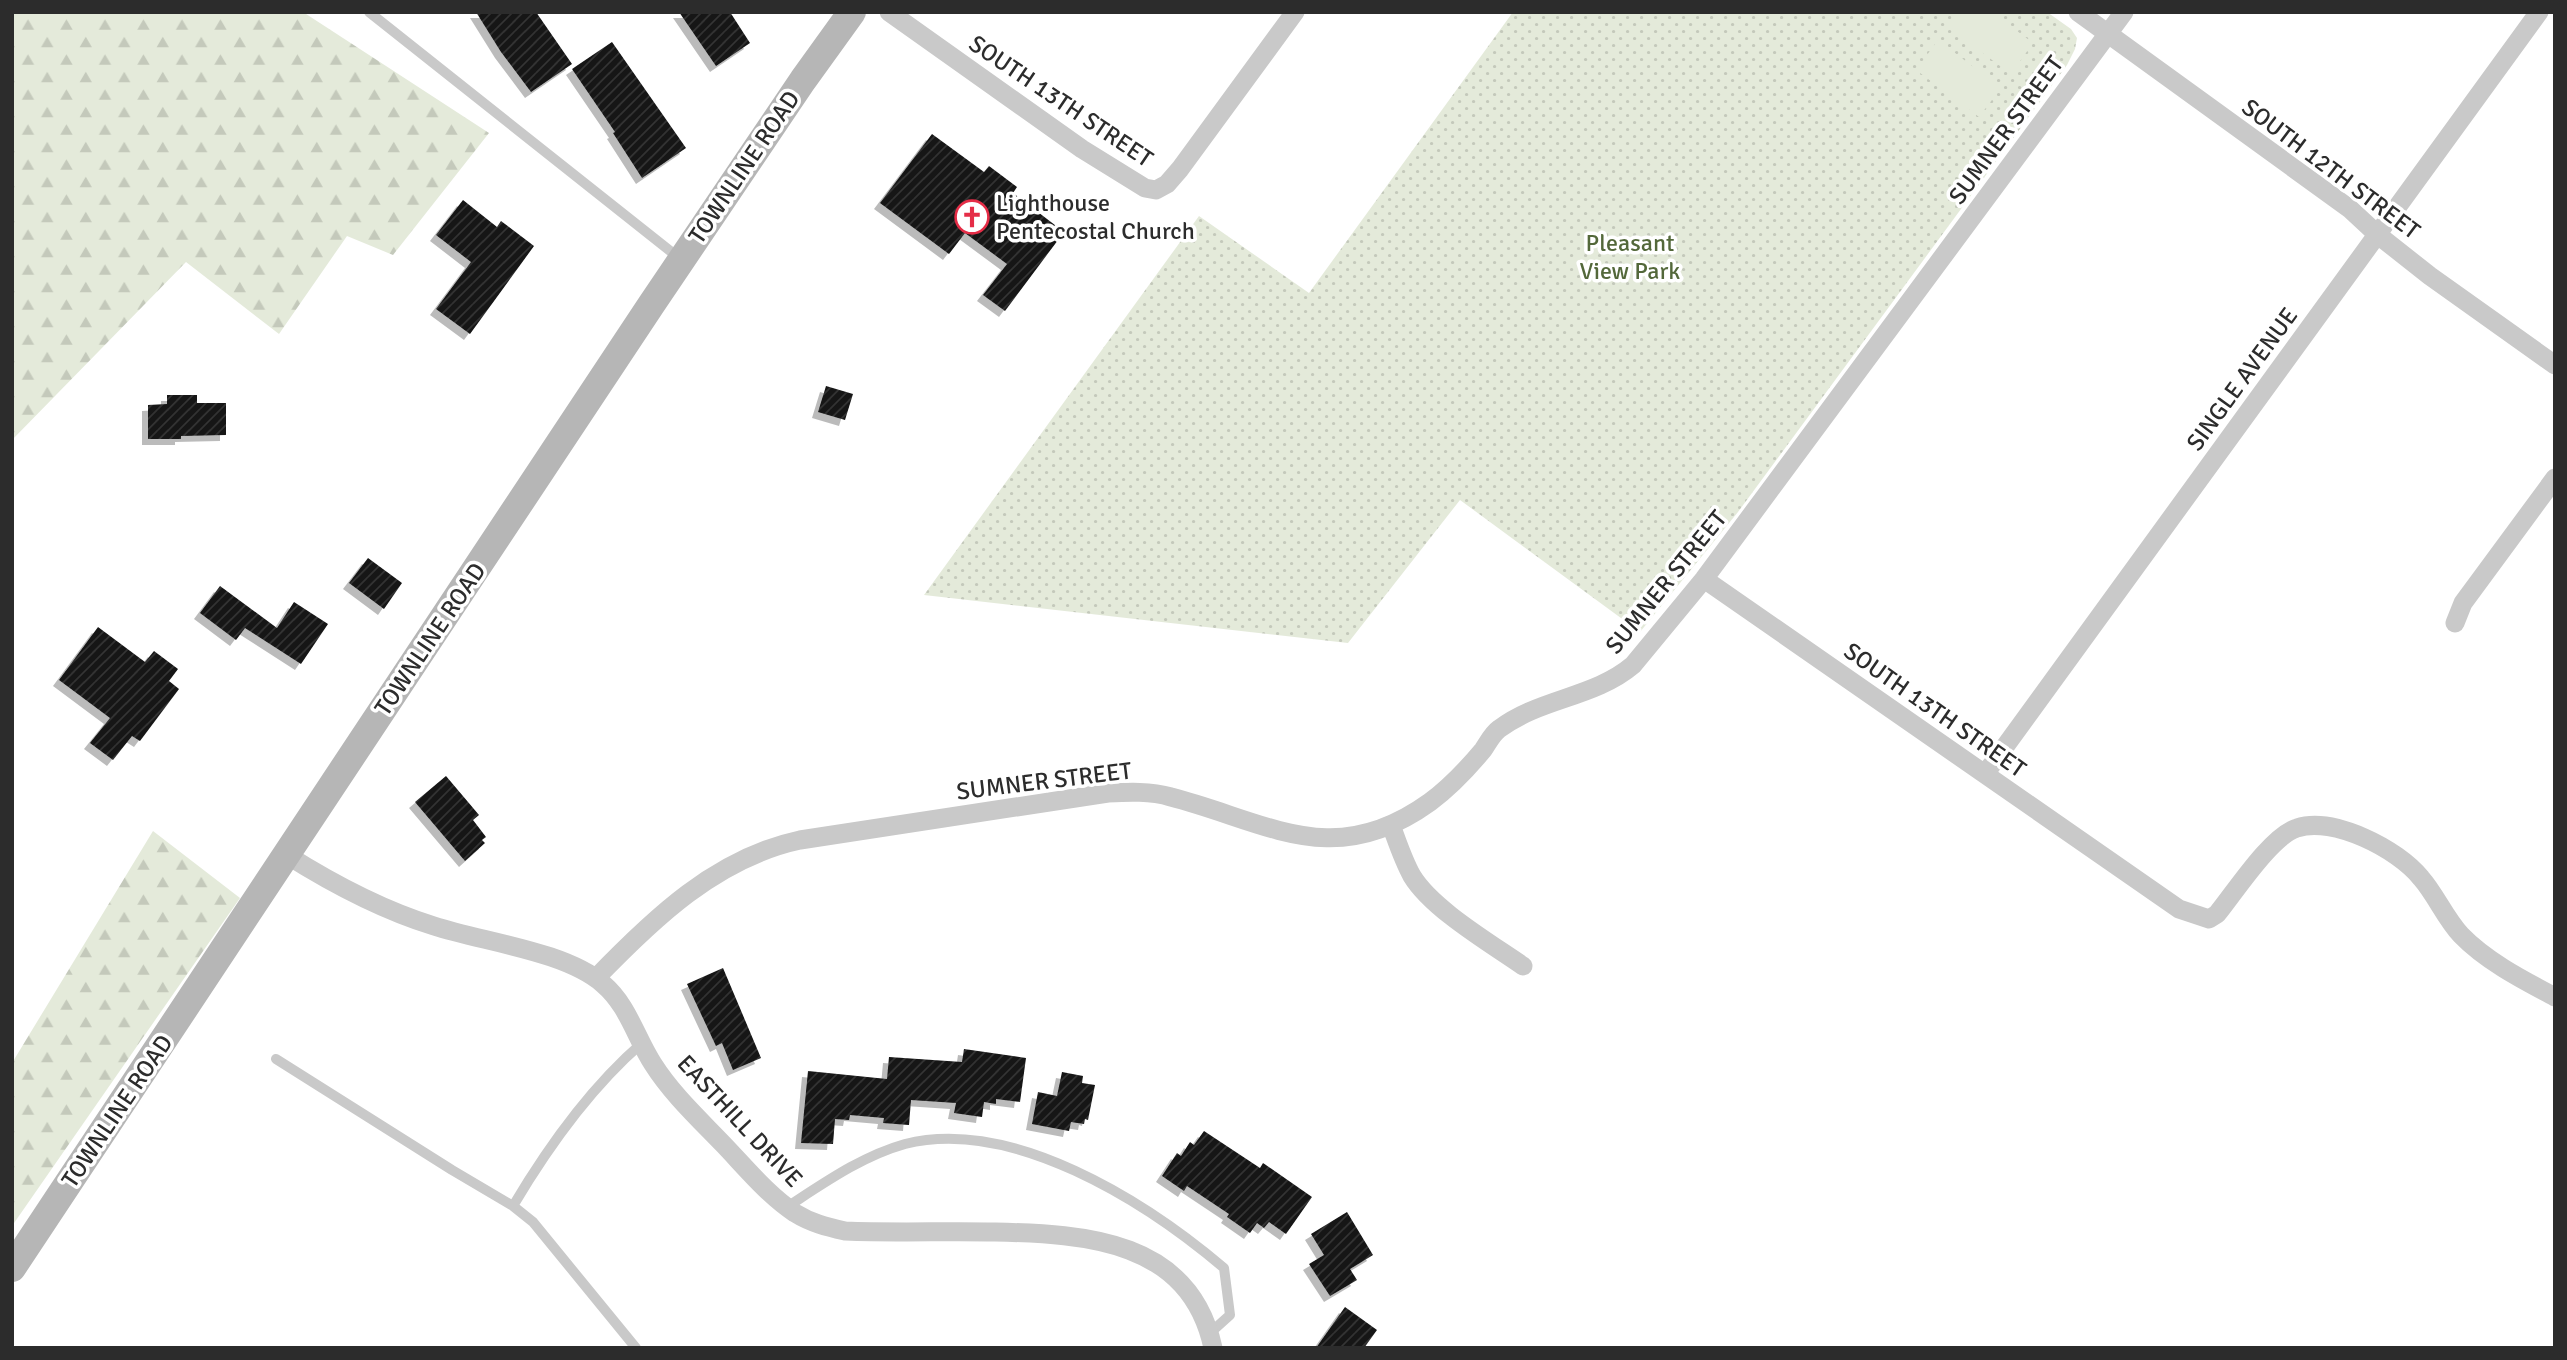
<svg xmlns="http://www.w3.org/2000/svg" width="2567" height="1360" font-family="Signika,sans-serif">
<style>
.forest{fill:url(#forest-firs)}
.park{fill:url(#park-dots)}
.pitch{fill:#e4eada}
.building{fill:url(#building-hatch);filter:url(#shadow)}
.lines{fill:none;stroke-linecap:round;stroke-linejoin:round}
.lane{stroke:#c9c9c9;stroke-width:10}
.street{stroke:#c9c9c9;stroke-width:19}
.secondary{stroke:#b6b6b6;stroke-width:28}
.labels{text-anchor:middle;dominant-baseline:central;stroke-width:7;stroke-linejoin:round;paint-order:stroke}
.street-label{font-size:24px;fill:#2c2c2c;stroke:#fff}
.poi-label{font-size:24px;fill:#2c2c2c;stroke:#fff;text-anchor:start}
.park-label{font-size:24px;fill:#53683a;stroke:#fff}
</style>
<defs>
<pattern id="forest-firs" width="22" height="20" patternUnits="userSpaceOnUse" patternTransform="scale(1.75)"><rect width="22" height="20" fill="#e4eada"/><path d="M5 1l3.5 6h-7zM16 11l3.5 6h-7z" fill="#c4c9bb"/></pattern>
<pattern id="park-dots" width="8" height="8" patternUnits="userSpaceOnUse" patternTransform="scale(1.75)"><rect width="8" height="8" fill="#e4eada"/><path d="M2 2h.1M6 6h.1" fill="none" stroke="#c4c9bb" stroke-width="1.8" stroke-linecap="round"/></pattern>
<pattern id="building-hatch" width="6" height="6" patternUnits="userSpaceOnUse" patternTransform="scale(1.75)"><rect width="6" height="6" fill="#131313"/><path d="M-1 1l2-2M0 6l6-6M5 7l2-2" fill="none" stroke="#363636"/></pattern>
<filter id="shadow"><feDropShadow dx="-6" dy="6" stdDeviation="0" flood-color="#0004"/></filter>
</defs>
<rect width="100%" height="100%" fill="#fff"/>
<path class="forest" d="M 12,12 L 303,12 L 489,133 L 393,255 L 347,236 L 279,334 L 186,262 L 12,440 Z
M 153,831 L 240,898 L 12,1226 L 12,1063 Z"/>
<path class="park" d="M 1513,12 L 2047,12 L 2071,29 L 2077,38 L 2075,49 L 2067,65 L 1738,512 L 1640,632 L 1460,500 L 1348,643 L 924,595 L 1199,216 L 1309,293 Z"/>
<path class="pitch" d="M 1956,12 L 1992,12 L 2033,43 L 2011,74 L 1946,26 Z
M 1938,40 L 2001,88 L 1979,117 L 1916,70 Z"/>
<path class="building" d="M 476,12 L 536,12 L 572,64 L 531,92 L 501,52 Z
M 679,12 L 730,12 L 750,43 L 716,66 Z
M 612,42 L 686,148 L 642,178 L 613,133 L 615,132 L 572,69 Z
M 932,134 L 984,172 L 989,166 L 1017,187 L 1013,193 L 1064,232 L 1005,311 L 983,295 L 1007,264 L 965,233 L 949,254 L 880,203 Z
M 463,200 L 497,227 L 501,221 L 534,246 L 470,334 L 436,309 L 471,262 L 436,235 Z
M 826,386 L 853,394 L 845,420 L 818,412 Z
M 167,395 L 197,395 L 197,403 L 226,403 L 226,435 L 181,436 L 181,439 L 148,439 L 148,405 L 167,404 Z
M 368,558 L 402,583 L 384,609 L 349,583 Z
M 220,586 L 277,628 L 294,602 L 328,624 L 301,664 L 245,628 L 236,640 L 200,613 Z
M 98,627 L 145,662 L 154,651 L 178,669 L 169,681 L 179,689 L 140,741 L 132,736 L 113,760 L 90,743 L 110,718 L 59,680 Z
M 446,776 L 479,815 L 473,820 L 486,837 L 482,840 L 485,843 L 465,861 L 415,802 Z
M 723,968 L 761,1058 L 733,1070 L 722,1043 L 716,1046 L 687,984 Z
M 964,1049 L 1026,1058 L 1020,1102 L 996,1099 L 996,1104 L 984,1102 L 982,1117 L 954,1113 L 956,1103 L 911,1100 L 909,1125 L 883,1123 L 884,1118 L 850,1115 L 849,1120 L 835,1119 L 833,1144 L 801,1143 L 808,1071 L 887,1079 L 889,1057 L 962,1062 Z
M 1062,1072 L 1083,1076 L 1082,1083 L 1095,1085 L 1088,1120 L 1085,1119 L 1084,1124 L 1071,1122 L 1069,1131 L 1032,1124 L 1038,1092 L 1057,1096 Z
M 1204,1131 L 1260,1168 L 1263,1163 L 1312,1197 L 1286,1234 L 1269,1222 L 1264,1228 L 1257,1223 L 1250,1233 L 1227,1217 L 1229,1214 L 1187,1186 L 1184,1191 L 1162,1176 L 1177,1153 L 1181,1156 L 1190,1142 L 1194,1145 Z
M 1347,1212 L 1373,1255 L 1350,1269 L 1357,1280 L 1330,1296 L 1309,1264 L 1324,1255 L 1311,1234 Z
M 1345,1307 L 1377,1330 L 1364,1348 L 1316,1348 Z"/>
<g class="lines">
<path class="lane" d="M 369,12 L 679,258
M 276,1059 L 452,1170 L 513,1206 L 533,1222 L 636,1348
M 513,1206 C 548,1147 590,1088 642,1043
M 787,1207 C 824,1183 862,1156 905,1144 C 1012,1117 1145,1201 1224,1268 L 1230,1315 L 1210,1333"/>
<path class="street" d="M 889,12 L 1082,149 L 1145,188 L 1156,190 L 1167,184 L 1180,169 L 1295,12
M 2078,12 L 2350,209 L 2378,235 L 2430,276 L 2555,365
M 1704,579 L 2179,909 L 2209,919 L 2217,914 C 2235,892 2271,836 2297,828 C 2333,816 2398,849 2421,878 C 2436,895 2445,918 2461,935 C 2486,961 2523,980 2555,997
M 2455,623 L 2463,603 L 2555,478
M 1985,774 L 2539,12
M 1391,825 C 1397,841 1403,860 1412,876 C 1432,909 1490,943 1523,966
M 287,855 C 333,884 382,910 434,926 C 483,942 565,951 603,984 C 628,1005 636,1038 653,1064 C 672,1094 699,1119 723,1144 C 746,1168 768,1195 795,1213 C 811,1223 827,1227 845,1231 C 895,1233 945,1231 995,1232 C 1086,1234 1190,1240 1213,1348
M 596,978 C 653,919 716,858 800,840 L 1108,793 C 1129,792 1150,791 1171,797 C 1268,822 1333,872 1430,802 C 1449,788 1468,768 1483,750 C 1488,743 1492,734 1499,729 C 1540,698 1594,698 1633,665 L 1704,579 L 2124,12"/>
<path class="secondary" d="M 12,1268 L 651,305 L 803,80 L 852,12"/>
</g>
<defs>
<symbol id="church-ring" viewBox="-11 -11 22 22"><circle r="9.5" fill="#fff" stroke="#e52d47" stroke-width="1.5"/><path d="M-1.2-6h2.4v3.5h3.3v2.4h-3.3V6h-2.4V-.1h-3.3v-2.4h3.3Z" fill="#e52d47"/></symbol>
</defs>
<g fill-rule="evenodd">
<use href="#church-ring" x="953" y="198" width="38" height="38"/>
</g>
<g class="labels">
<g class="street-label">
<text transform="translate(1061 101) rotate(34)">SOUTH 13TH STREET</text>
<text transform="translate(2006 130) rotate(-54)">SUMNER STREET</text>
<text transform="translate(744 167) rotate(-56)">TOWNLINE ROAD</text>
<text transform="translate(2331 169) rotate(37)">SOUTH 12TH STREET</text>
<text transform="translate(2242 379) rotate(-54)">SINGLE AVENUE</text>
<text transform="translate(1666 582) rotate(-51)">SUMNER STREET</text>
<text transform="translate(430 639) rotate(-56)">TOWNLINE ROAD</text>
<text transform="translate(1935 710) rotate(35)">SOUTH 13TH STREET</text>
<text transform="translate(1044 781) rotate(-7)">SUMNER STREET</text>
<text transform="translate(117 1111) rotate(-56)">TOWNLINE ROAD</text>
<text transform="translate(740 1121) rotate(47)">EASTHILL DRIVE</text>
</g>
<g class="poi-label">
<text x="996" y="203">Lighthouse<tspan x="996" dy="28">Pentecostal Church</tspan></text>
</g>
<g class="park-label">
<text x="1630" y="243">Pleasant<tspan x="1630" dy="28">View Park</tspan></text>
</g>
</g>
<rect width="2567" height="1360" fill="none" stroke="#2c2c2c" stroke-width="28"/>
</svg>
